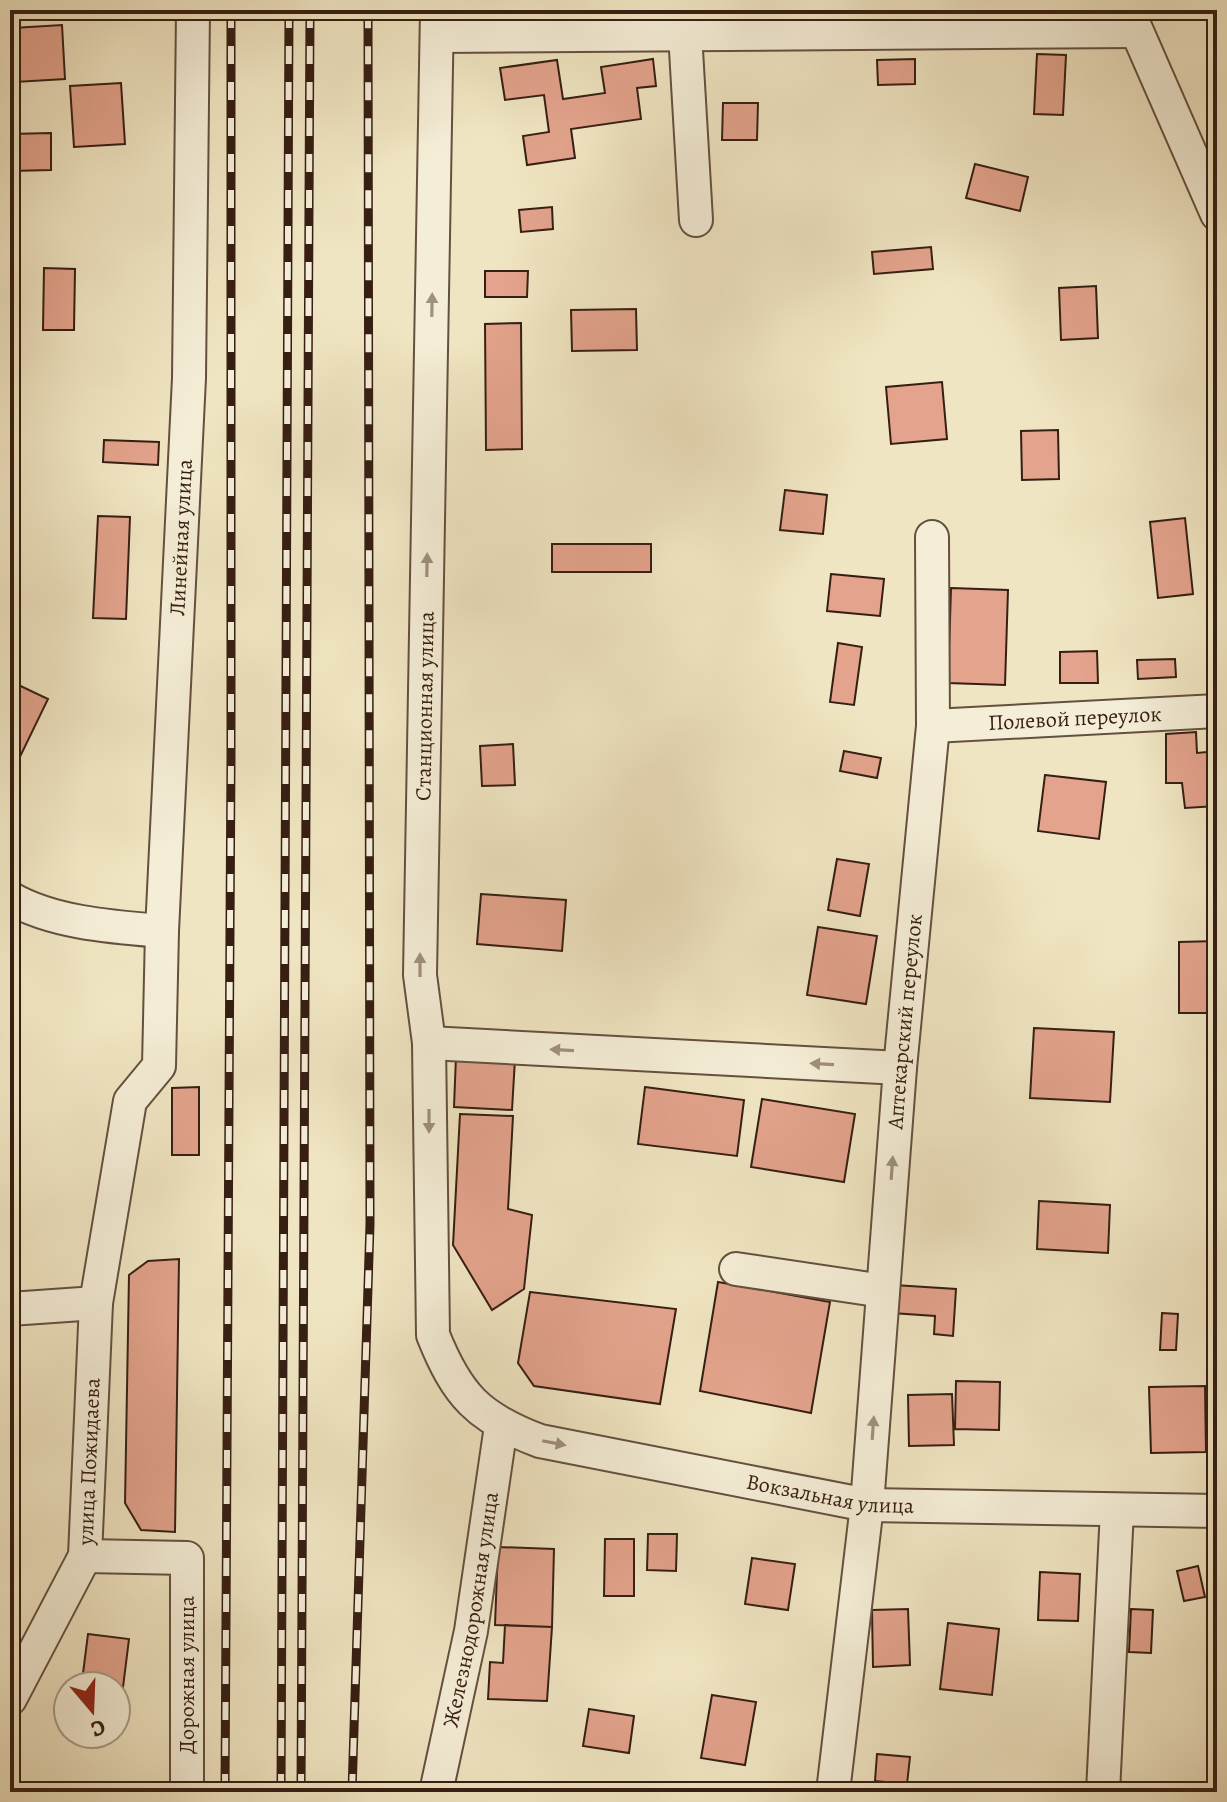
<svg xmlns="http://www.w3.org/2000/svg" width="1227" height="1802" font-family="Alegreya,serif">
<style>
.building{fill:#e3a38c;stroke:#361e13;stroke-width:2}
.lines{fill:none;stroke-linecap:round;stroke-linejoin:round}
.minor-casing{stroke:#64503f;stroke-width:36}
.minor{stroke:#f5eed7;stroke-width:32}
.rail-casing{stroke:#361e13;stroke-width:9}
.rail{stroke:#f5eed7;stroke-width:6;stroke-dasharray:18;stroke-linecap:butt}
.oneway{fill:#9f907f}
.labels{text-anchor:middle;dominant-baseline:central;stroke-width:6;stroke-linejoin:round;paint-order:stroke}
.street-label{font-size:22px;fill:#361e13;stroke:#f5eed7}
</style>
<rect width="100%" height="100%" fill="#f0e5c2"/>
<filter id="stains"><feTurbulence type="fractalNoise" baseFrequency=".0025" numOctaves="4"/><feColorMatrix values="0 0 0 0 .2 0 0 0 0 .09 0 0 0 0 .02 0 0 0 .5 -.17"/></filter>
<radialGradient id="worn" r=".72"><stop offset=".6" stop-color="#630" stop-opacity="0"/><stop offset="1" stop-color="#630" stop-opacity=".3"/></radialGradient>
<path class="building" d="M 62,25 L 65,79 L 15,82 L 13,28 Z
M 1037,54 L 1066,55 L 1063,115 L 1034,114 Z
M 653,59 L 656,86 L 637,88 L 641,119 L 571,129 L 575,158 L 527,165 L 523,136 L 549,132 L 544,95 L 505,100 L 500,68 L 557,60 L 563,99 L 605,93 L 601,67 Z
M 915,59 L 915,84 L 878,85 L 877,60 Z
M 121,83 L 125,144 L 74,147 L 70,86 Z
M 723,103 L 758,103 L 757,140 L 722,140 Z
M 51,133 L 51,170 L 10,171 L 10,134 Z
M 975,164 L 1028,177 L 1020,211 L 966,198 Z
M 552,207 L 553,229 L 521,232 L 519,210 Z
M 931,247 L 933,269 L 874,274 L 872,252 Z
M 44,268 L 75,269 L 74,330 L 43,330 Z
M 485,271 L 528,271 L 527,297 L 485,297 Z
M 1096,286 L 1098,338 L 1061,340 L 1059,288 Z
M 636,309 L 637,350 L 572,351 L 571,310 Z
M 521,323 L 522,449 L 486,450 L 485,324 Z
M 942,382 L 947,439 L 891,444 L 886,387 Z
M 1058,430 L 1059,479 L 1022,480 L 1021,431 Z
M 104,440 L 159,442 L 158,465 L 103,462 Z
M 785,490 L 827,495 L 823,534 L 780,530 Z
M 98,516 L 130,517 L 126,619 L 93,618 Z
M 1185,518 L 1193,594 L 1158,598 L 1150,522 Z
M 552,544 L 651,544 L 651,572 L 552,572 Z
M 831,574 L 884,579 L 880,616 L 827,611 Z
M 951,588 L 1008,590 L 1005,685 L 948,683 Z
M 838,643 L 862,647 L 854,705 L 830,702 Z
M 1097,651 L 1098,683 L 1060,683 L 1060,652 Z
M 1175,659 L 1176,677 L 1138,679 L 1137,660 Z
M 10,681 L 48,699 L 15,767 L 10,765 Z
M 1196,732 L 1197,753 L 1217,751 L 1217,806 L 1185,808 L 1182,783 L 1166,783 L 1166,734 Z
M 513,744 L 515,785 L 482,786 L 480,746 Z
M 844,751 L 881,758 L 877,778 L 840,771 Z
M 1045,775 L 1106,782 L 1099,839 L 1038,831 Z
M 837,859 L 869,864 L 860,916 L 828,910 Z
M 481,894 L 566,900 L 562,951 L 477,944 Z
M 818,927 L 877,936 L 866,1004 L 807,995 Z
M 1217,941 L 1217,1013 L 1179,1013 L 1179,942 Z
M 1034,1028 L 1114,1032 L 1110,1102 L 1030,1098 Z
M 456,1056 L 515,1059 L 512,1110 L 454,1107 Z
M 10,1082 L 19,1082 L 20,1191 L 10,1191 Z
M 199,1087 L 199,1155 L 172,1155 L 172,1088 Z
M 645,1087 L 744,1100 L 737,1156 L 638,1144 Z
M 762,1099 L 855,1114 L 844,1182 L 751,1167 Z
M 460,1114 L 513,1116 L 508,1209 L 532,1215 L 524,1289 L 492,1310 L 453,1245 Z
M 1039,1201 L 1110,1205 L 1108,1253 L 1037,1249 Z
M 179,1259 L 175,1532 L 141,1530 L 125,1503 L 129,1275 L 148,1261 Z
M 718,1282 L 830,1302 L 811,1413 L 700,1391 Z
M 894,1285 L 956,1289 L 953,1336 L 934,1334 L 935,1316 L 892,1313 Z
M 530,1292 L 676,1309 L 660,1404 L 534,1386 L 518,1363 Z
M 1162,1313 L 1178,1314 L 1176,1350 L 1160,1350 Z
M 956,1381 L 1000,1382 L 999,1430 L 955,1429 Z
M 1205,1386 L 1206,1452 L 1151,1453 L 1149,1387 Z
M 952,1394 L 954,1445 L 909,1446 L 908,1395 Z
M 648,1534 L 677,1534 L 676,1571 L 647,1570 Z
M 605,1539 L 634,1539 L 634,1596 L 604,1596 Z
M 498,1547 L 554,1549 L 552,1627 L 495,1625 Z
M 752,1558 L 795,1564 L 788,1610 L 745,1604 Z
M 1198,1566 L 1205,1597 L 1184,1601 L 1177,1571 Z
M 1040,1572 L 1080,1574 L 1078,1621 L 1038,1620 Z
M 908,1609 L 910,1665 L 873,1667 L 872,1610 Z
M 1131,1609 L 1153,1610 L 1151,1653 L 1129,1652 Z
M 948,1623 L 999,1629 L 992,1695 L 940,1689 Z
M 505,1625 L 552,1627 L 547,1701 L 488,1699 L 490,1662 L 503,1663 Z
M 88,1634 L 129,1639 L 123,1687 L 82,1681 Z
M 712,1695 L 756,1702 L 745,1765 L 701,1758 Z
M 589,1709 L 634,1716 L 629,1753 L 583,1746 Z
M 877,1754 L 910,1757 L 907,1784 L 875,1781 Z"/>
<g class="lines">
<defs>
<g id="minor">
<path id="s1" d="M 437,10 L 420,975 L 429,1043 L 433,1335 C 457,1395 478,1418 540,1441 L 867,1505 L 1217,1511"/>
<path d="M 1129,13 L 1217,214"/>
<path d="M 685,33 L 696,220"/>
<path d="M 437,36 L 1136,31"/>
<path id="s2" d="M 933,726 L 1217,711"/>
<path d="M 10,898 C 53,923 113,927 162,931"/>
<path d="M 429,1043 L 900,1068"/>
<path d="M 736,1269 L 883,1291"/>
<path d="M 10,1309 L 96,1303"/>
<path d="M 85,1556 L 187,1558 L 187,1792"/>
<path id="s3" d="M 10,1699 L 85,1556 L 96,1303 L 130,1101 L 159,1066 L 162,931 L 189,378 L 193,10"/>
<path id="s4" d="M 436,1792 L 471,1631 L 501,1426"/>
<path id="s5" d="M 833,1792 L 867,1505 L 900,1068 L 933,726 L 932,537"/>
<path d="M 1103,1792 L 1117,1510"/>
</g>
</defs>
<use href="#minor" class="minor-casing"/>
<use href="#minor" class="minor"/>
<defs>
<path id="rail" d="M 225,1792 L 231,758 L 231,10
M 281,1792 L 289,10
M 301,1792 L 310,10
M 352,1792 L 370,1224 L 368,10"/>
</defs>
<use href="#rail" class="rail-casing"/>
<use href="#rail" class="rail"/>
</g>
<defs><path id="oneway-solid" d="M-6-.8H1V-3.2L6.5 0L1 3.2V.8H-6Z" transform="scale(2)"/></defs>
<g class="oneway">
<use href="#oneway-solid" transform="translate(432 305) rotate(-89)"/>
<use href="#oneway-solid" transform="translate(427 565) rotate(-89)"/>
<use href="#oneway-solid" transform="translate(420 965) rotate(-90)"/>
<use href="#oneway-solid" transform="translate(562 1050) rotate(-177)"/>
<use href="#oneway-solid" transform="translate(822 1064) rotate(-177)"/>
<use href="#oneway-solid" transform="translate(429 1121) rotate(90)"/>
<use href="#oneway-solid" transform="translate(892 1168) rotate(-86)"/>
<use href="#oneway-solid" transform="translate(873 1428) rotate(-86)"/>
<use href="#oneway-solid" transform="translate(554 1443) rotate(11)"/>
</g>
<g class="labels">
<g class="street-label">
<text stroke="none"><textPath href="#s3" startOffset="1194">Линейная улица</textPath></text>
<text transform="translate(425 706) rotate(-89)">Станционная улица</text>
<text stroke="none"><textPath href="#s2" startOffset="142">Полевой переулок</textPath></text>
<text stroke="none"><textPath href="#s5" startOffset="774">Аптекарский переулок</textPath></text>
<text stroke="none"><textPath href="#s3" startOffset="256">улица Пожидаева</textPath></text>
<text stroke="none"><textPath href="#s1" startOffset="1778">Вокзальная улица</textPath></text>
<text stroke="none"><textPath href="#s4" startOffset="186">Железнодорожная улица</textPath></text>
<text transform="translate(187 1675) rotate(-90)">Дорожная улица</text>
</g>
</g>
<rect width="1227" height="1802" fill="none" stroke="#f0e5c2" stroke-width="40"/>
<rect x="12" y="12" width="1203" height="1778" fill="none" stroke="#361e13" stroke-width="4"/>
<rect x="20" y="20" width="1187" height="1762" fill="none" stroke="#361e13" stroke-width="2"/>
<g transform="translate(92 1710) rotate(161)"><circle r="38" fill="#f5eed7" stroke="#a99b89" stroke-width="2"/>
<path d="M0-6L14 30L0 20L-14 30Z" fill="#8f2418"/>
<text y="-12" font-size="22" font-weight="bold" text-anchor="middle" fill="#361e13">С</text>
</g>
<rect width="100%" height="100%" filter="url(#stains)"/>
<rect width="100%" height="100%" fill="url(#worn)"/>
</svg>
